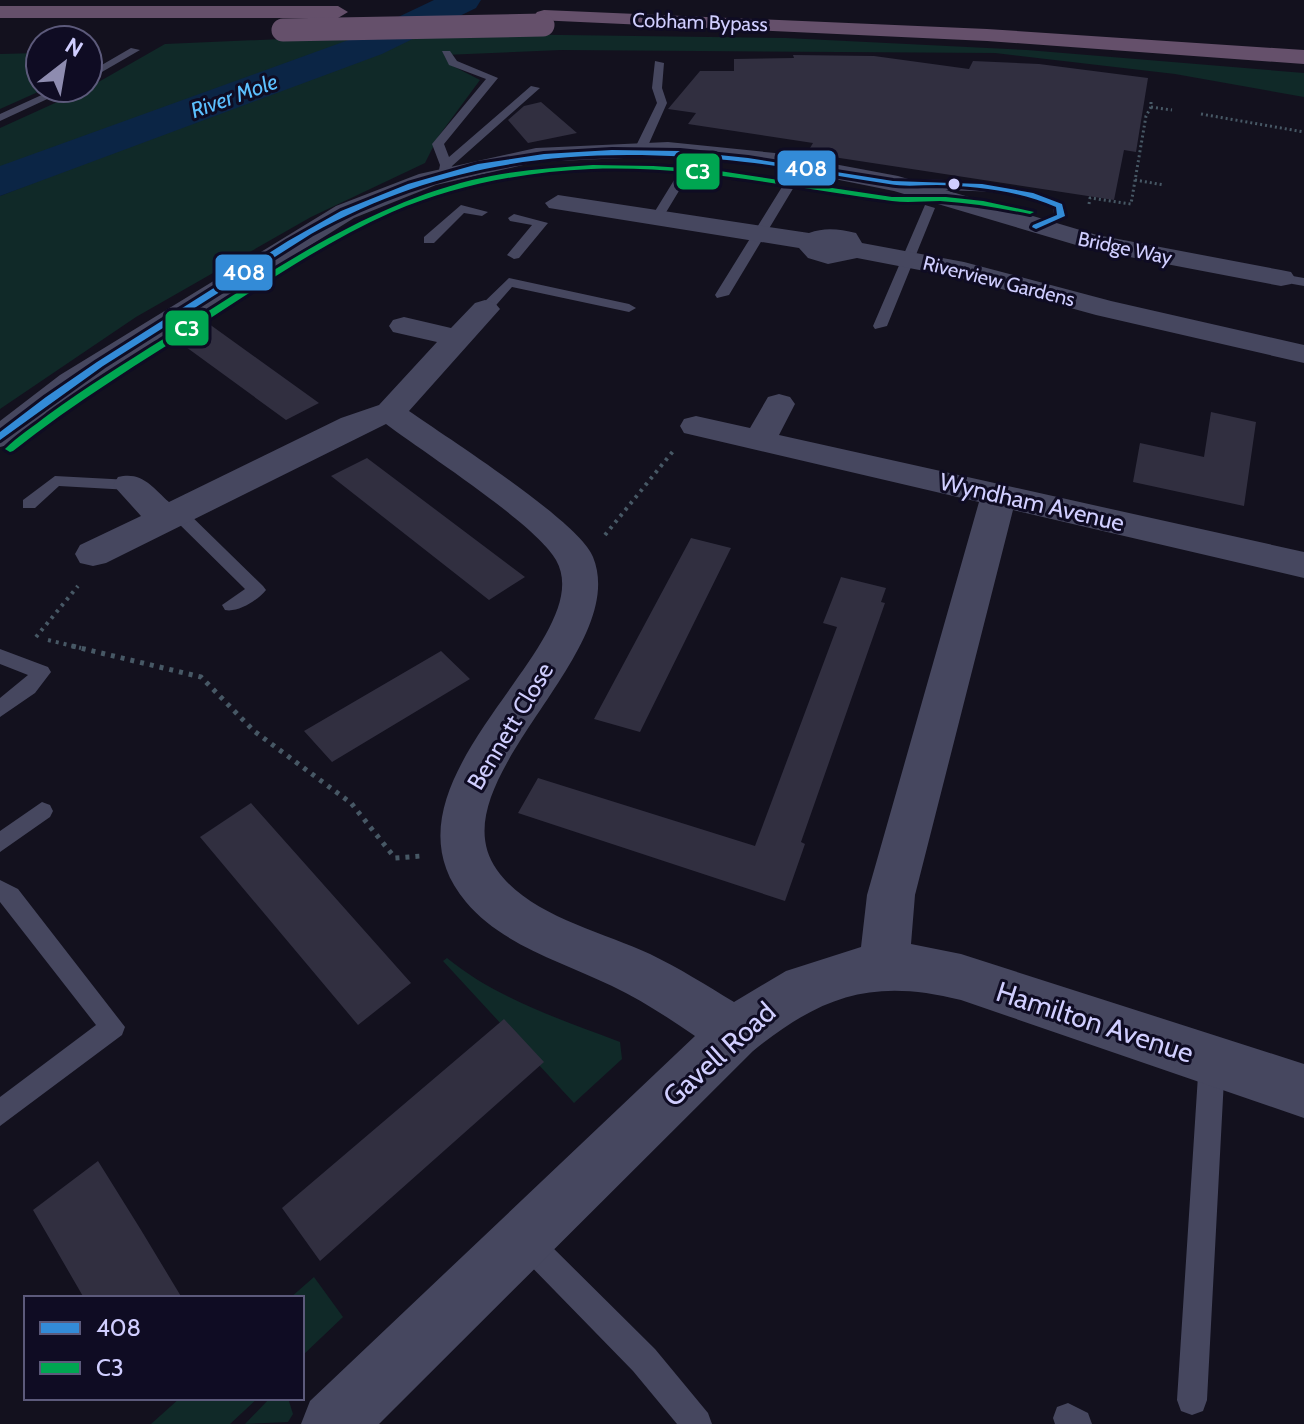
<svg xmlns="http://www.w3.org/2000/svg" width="1304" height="1424" font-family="Cabin,sans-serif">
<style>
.green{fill:#102928}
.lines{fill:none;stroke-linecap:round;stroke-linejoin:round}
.river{fill:#0b2545;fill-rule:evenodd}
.building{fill:#312f40}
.path-far2{stroke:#475865;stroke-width:3;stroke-dasharray:2 3;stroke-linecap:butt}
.path-far1{stroke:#475865;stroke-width:4;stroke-dasharray:3 5;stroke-linecap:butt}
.path{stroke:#475865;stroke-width:5;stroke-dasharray:4 6;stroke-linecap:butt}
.lane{fill:#46475f;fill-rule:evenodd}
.street{fill:#46475f;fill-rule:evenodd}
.highway{fill:#65506b;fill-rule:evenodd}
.highway-bridge{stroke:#65506b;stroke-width:23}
.bus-1-casing{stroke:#0f0c23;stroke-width:6}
.bus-2-casing{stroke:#0f0c23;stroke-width:6}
.bus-1{fill:#338bd7;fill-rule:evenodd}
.bus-2{fill:#00a651;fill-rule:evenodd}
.bus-dot{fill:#d0ceff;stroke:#0f0c23;stroke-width:3}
.labels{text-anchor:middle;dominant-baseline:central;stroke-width:6;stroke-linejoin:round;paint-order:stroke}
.far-street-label{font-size:20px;fill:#d0ceff;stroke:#0f0c23}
.far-water-label{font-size:22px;font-style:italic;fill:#5cc0ff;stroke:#0f0c23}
.street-label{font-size:24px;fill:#d0ceff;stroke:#0f0c23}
.near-street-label{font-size:28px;fill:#d0ceff;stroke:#0f0c23}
.line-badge{stroke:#0f0c23;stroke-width:3}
.badge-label{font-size:22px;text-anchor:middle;font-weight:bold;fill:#fff}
</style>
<rect width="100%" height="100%" fill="#13111e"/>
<path class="green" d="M 487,34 L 786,38 L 1027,50 L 1304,73 L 1304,97 L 1175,74 L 995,53 L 561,50 L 444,55 L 449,64 L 480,80 L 438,137 L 425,163 L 311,217 L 136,317 L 0,409 L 0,196 L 410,35 Z
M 374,35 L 356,44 L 0,174 L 0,128 L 88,88 L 165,44 Z
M 40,53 L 40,88 L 47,88 L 0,109 L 0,54 Z
M 447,958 C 497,999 560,1019 620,1042 L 622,1059 L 574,1103 L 443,961 Z
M 314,1277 L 343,1317 L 302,1356 L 302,1298 L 290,1298 Z
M 180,1398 L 258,1398 L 230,1424 L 151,1424 Z
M 270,1398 L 288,1398 L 293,1414 L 288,1422 L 245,1424 Z"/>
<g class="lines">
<path class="river" d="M 434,0 L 481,0 L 476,8 L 382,54 L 0,196 L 0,166 L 354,38 Z"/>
</g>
<path class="building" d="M 793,55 L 874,56 L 969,69 L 973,61 L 1039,64 L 1148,78 L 1136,152 L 1124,150 L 1114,200 L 807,153 L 813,143 L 688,124 L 696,113 L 668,109 L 700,71 L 734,71 L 734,59 L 794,58 Z
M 541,102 L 577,133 L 528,143 L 508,120 L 524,106 Z
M 205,321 L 319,403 L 286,420 L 186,347 Z
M 1211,412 L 1256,422 L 1244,506 L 1133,482 L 1140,443 L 1204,457 Z
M 367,458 L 525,577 L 489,600 L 331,476 Z
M 691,538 L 731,548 L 640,732 L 594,719 Z
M 841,577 L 886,588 L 881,602 L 885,603 L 801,842 L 805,844 L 785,901 L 518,813 L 538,778 L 755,846 L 837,627 L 823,623 Z
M 441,651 L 470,679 L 332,762 L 304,731 Z
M 251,803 L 411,983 L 358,1025 L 200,837 Z
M 504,1019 L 544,1062 L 320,1261 L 282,1208 Z
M 98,1161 L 141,1230 L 182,1298 L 84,1298 L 33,1210 Z"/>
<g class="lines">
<path class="path-far2" d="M 1151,102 L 1151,107 L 1172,110
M 1201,114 L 1304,132
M 1135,180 L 1164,185
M 1089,204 L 1090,198 L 1131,204 L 1146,116 L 1151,107"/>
<path class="path-far1" d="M 605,535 L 674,450
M 36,637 L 78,586
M 48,640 L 81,648"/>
<path class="path" d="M 72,646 L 201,677 L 254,731 L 351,803 L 395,858 L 421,856"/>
<path class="lane" d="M 131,48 L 140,50 L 88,80 L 88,73 Z
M 442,51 L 450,51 L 457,61 L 498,78 L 444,144 L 449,157 L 531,86 L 540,88 L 452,166 L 450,175 L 444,179 L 438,175 L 440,165 L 432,144 L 486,79 L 449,65 Z
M 655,61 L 664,63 L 662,88 L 667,103 L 647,148 L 641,151 L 635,148 L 657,103 L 652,88 Z
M 57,88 L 71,88 L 0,121 L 0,114 Z
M 684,164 L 694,166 L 662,219 L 654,219 L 652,216 Z
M 790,174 L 800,177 L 729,295 L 717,298 L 715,295 Z
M 898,180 C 951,179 1015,180 1063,203 L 1067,216 L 1036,231 L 1032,230 L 1032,224 L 1054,214 L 1053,208 C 1003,183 947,195 894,187 L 894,181 Z
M 461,205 L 488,212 L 482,216 L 464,213 L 434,243 L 424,243 L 424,237 Z
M 925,205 L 935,208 L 887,326 L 875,329 L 873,326 Z
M 514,214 L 548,223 L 519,258 L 514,259 L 507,255 L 532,225 L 510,221 L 508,218 Z
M 1281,274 L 1304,278 L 1304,286 L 1276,281 L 1276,275 Z
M 509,278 L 629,304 L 636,308 L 629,312 L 512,287 L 490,312 L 480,312 L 480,306 Z
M 55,476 L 130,480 L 138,485 L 130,490 L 59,486 L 35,508 L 23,508 L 23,500 Z
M 177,506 L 183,508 L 263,586 L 266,590 C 258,600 238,613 225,610 L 222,605 L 245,589 L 171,516 L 169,512 Z
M 0,649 L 48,667 L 51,672 L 35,693 L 0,717 L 0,698 L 28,675 L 0,664 Z
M 42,802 L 50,805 L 53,811 L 50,817 L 0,852 L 0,831 Z
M 0,880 L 18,889 L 125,1027 L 122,1035 L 0,1126 L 0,1097 L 96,1025 L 0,902 Z
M 1212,1048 L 1221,1051 L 1225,1060 L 1207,1400 L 1203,1411 L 1192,1415 L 1181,1411 L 1177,1400 L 1199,1060 L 1203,1051 Z
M 527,1228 L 537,1232 L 655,1349 L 708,1413 L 712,1424 L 677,1424 L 633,1371 L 517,1252 L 513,1242 L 517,1232 Z
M 1068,1403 L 1088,1413 L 1092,1424 L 1055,1424 L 1053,1418 L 1057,1407 Z"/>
<path class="street" d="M 668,142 L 775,153 L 898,176 L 1097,235 L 1281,270 L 1291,272 L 1295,278 L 1291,284 L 1281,286 L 1093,250 L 894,191 L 775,167 L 668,156 L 536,162 L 436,185 L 354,218 L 82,389 L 12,444 L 0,447 L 0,421 L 60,375 L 336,206 L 419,174 L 536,148 Z
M 558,195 L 809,233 C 825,227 839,229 856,233 L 862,243 L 964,262 L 1111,301 L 1304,345 L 1304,363 L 1096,315 L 961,278 L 857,258 L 828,264 L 808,258 L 799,248 L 549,208 L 545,203 Z
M 485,300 L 495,303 L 500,309 L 409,411 C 446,437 580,522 593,557 C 632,653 434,782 497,870 C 530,916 601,931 650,954 C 679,968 706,985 734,1002 L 786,971 L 861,947 L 867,895 L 979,502 L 684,433 L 680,426 L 684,419 L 696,416 L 750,428 L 768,397 L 779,394 L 790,397 L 795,404 L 779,435 L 1304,552 L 1304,578 L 1013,510 L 915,895 L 911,944 L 961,954 L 1304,1064 L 1304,1118 L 961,1000 C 874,978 822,995 753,1051 L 379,1424 L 301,1424 L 310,1401 L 695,1036 C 669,1018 641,1000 612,986 C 563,962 503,946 466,902 C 364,781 603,643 556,560 C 537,525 423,452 386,424 L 106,563 L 93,566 L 80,563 L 75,554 L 80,545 L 141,516 L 113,485 L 118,477 C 142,471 152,487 169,502 L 341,418 L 379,405 L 437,342 L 393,332 L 389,326 L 393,320 L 404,317 L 451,328 L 475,303 Z"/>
<path class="highway" d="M 0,6 L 338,6 L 348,12 L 338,18 L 0,18 Z
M 544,10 L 987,29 L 1304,50 L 1304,64 L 987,41 L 537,20 L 534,16 L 537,12 Z"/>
<path class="highway-bridge" d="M 283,30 L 543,25"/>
<defs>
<path id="bus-1" d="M 612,150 L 680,151 L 748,158 L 893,181 L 982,184 L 1033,193 L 1062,204 L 1065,216 L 1036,229 L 1032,227 L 1033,225 L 1057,215 L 1056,207 C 1018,191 978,186 937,185 C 921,185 905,187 889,184 C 841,177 793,167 745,162 C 589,145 450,156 311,234 L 103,366 L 0,440 L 0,432 L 46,397 L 97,362 L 288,241 L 341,211 L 408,184 L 478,164 L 544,154 Z"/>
<path id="bus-2" d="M 593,165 L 653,166 L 713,170 L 892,197 L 946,197 L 983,201 L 1034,212 L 1030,214 C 1000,208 971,203 940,201 C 924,201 908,203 892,201 C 792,188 693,165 591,169 C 523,172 455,185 392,212 C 327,241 268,281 209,319 C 142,361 75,402 13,451 L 10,452 L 5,449 C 18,436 34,426 48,415 C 86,387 125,363 165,338 C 263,278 359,208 472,180 C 512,170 552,168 593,165 Z"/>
</defs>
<use href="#bus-1" class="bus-1-casing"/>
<use href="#bus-2" class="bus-2-casing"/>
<use href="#bus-1" class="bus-1"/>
<use href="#bus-2" class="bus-2"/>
</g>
<circle class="bus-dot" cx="954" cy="184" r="7"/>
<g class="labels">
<g class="far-street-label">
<text transform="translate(700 22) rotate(2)">Cobham Bypass</text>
<text transform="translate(1125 248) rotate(12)">Bridge Way</text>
<text transform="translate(999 281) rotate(14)">Riverview Gardens</text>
</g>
<g class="far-water-label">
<text transform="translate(234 96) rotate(-20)">River Mole</text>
</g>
<g class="street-label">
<text transform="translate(1032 502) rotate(13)">Wyndham Avenue</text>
<text transform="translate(510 726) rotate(-59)">Bennett Close</text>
</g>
<g class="near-street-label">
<text transform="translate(1095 1022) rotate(18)">Hamilton Avenue</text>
<text transform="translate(719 1054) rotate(-42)">Gavell Road</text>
</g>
</g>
<g class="line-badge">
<rect x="776" y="149" width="61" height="38" rx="8" fill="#338bd7"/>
<rect x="675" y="152" width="46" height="39" rx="8" fill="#00a651"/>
<rect x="214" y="253" width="60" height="39" rx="8" fill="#338bd7"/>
<rect x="164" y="309" width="46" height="38" rx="8" fill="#00a651"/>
</g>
<g class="badge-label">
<text x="806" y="176">408</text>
<text x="698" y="179">C3</text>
<text x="244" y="280">408</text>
<text x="187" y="336">C3</text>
</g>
<rect x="24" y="1296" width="280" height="104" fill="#0f0c23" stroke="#5c5a7b" stroke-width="2"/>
<rect x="40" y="1322" width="40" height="12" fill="#338bd7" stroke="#5c5a7b" stroke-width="2"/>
<text x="96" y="1336" font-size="24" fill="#d0ceff">408</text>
<rect x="40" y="1362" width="40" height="12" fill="#00a651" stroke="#5c5a7b" stroke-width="2"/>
<text x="96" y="1376" font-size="24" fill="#d0ceff">C3</text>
<g transform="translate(64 64) rotate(31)"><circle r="38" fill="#0f0c23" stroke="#5c5a7b" stroke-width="2"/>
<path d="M0-6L14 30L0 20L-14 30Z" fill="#8e8cb0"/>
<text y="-12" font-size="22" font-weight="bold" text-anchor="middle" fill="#d0ceff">N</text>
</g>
</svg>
